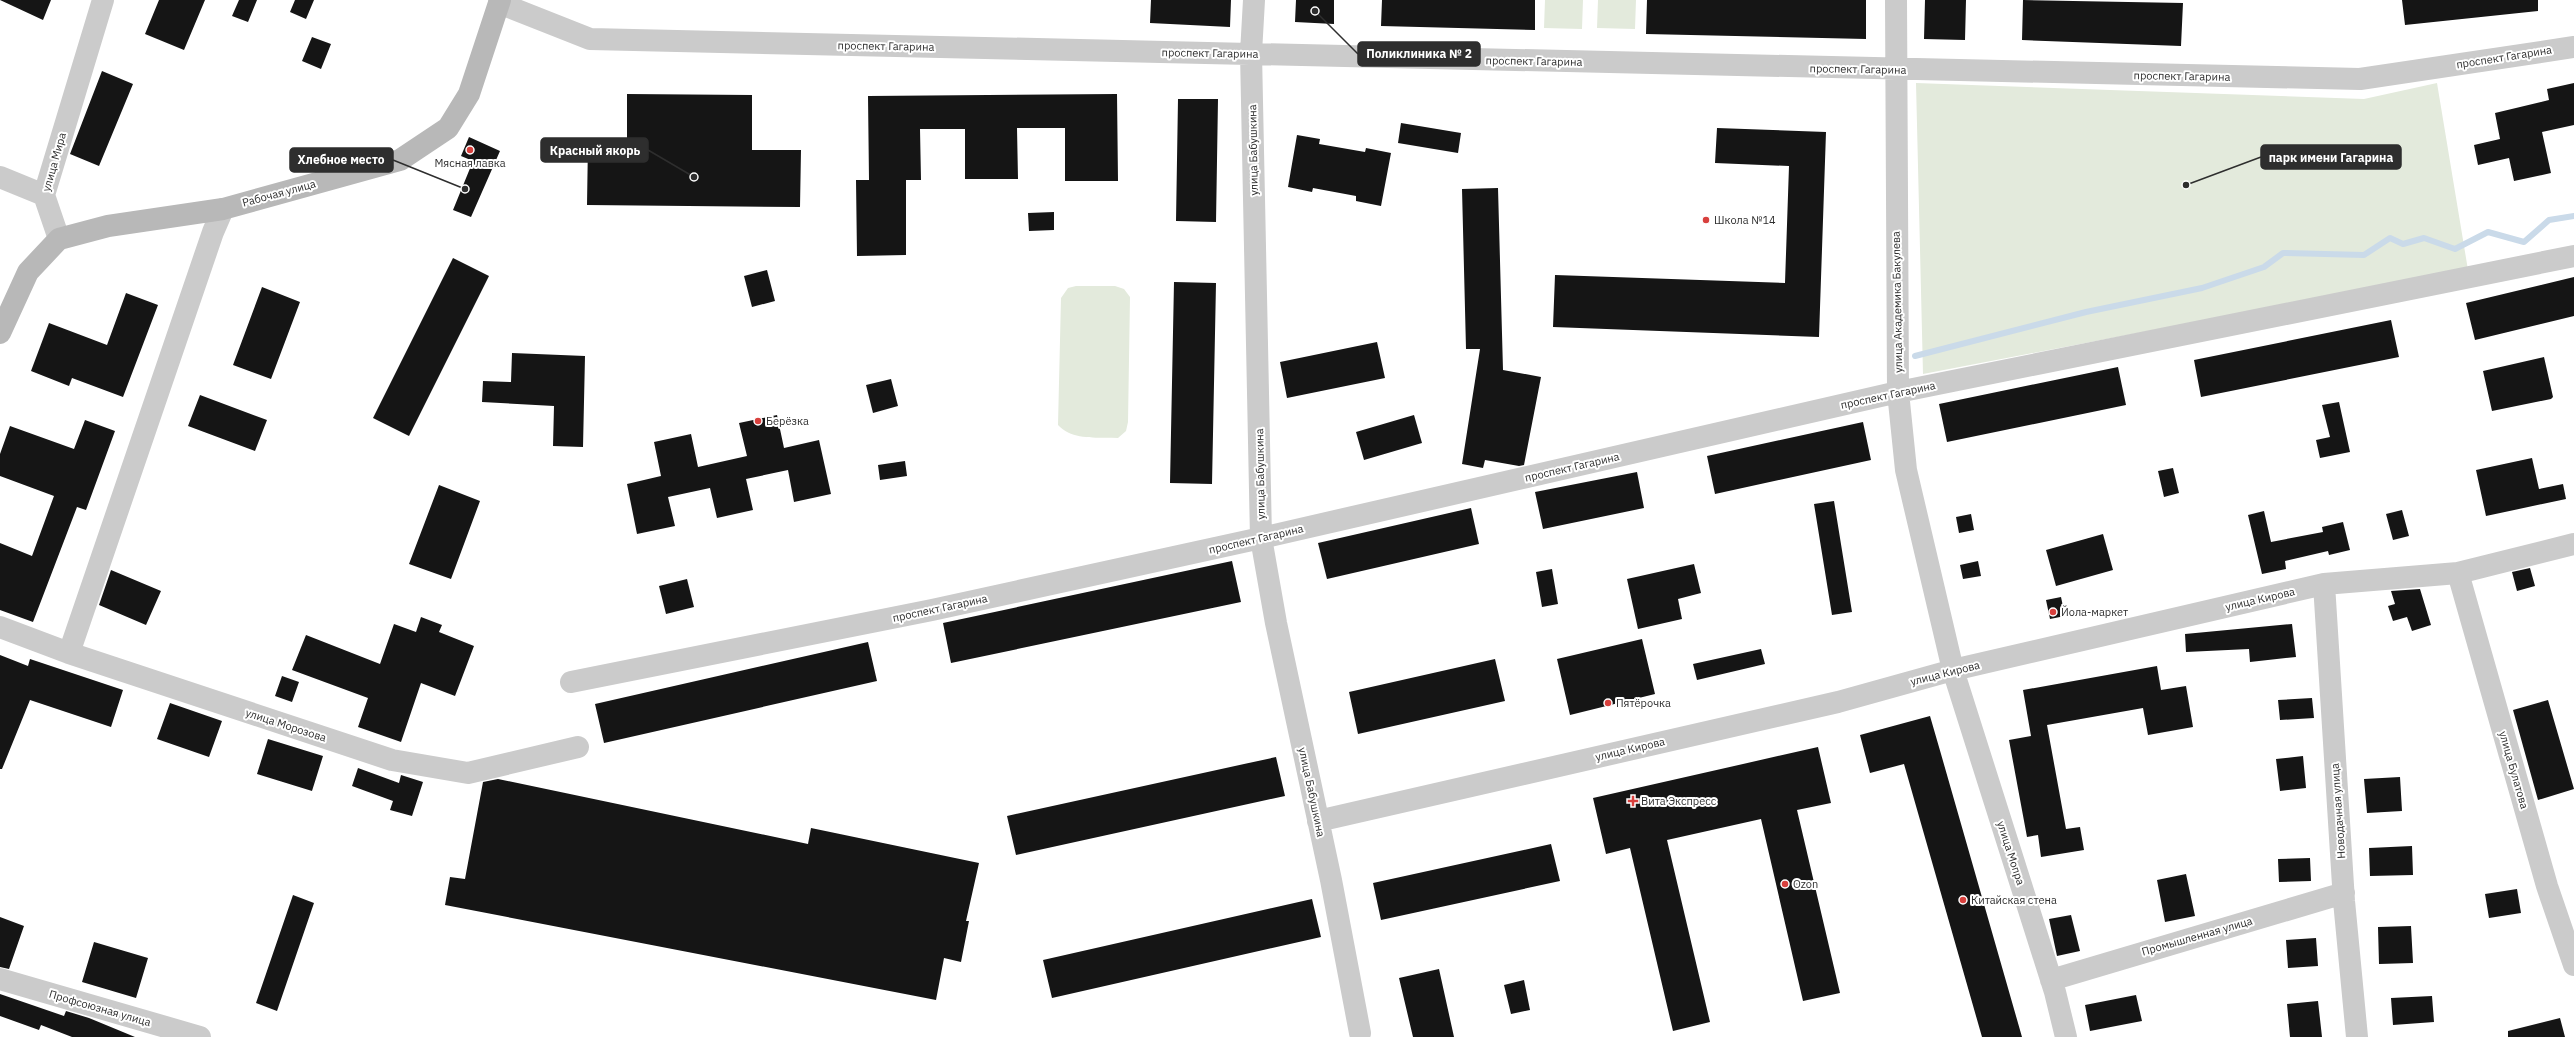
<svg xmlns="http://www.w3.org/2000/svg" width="2574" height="1037" font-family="'IBM Plex Sans',sans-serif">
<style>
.green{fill:#e3eadc}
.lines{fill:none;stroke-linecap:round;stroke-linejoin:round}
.stream{stroke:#cadae9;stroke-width:6}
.building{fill:#151515}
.street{stroke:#cbcbcb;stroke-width:22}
.secondary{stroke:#b8b8b8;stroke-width:22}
.poi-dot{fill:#d8403d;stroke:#fff;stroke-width:1.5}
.labels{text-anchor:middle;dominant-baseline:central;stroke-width:4;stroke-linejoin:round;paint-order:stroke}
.street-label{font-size:11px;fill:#2e2e2e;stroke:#fff}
.poi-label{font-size:11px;fill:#2e2e2e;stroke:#fff;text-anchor:start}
.leader{fill:none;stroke:#2e2e2e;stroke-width:1.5}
.callout-dot{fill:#2e2e2e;stroke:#fff;stroke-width:1.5}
.callout{fill:#2e2e2e;stroke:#2e2e2e;stroke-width:1.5}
.callout-label{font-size:12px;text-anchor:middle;font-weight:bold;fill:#fff}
</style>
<rect width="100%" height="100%" fill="#fff"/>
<path class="green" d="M 1545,0 L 1583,0 L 1582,29 L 1544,28 Z
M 1598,0 L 1636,0 L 1635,29 L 1597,28 Z
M 1916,83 L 2364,99 L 2437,83 L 2468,270 L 1923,374 Z
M 1076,286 L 1115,286 L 1124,289 L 1130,297 L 1128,422 L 1126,431 L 1118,438 C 1098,437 1073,441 1058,425 L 1061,298 L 1068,288 Z"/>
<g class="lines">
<path class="stream" d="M 1915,356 L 2086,312 L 2202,288 L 2264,267 L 2283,253 L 2364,255 L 2390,238 L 2403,244 L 2424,238 L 2455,249 L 2488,232 L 2524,242 L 2549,220 L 2574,216"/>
</g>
<path class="building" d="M 0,0 L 51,0 L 43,20 Z
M 159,0 L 205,0 L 184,50 L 145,34 Z
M 239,0 L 257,0 L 248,22 L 232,16 Z
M 295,0 L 314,0 L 306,19 L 290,12 Z
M 1151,0 L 1231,0 L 1230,27 L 1150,23 Z
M 1296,0 L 1334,0 L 1334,24 L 1295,22 Z
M 1382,0 L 1535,0 L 1535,30 L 1381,26 Z
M 1647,0 L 1866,0 L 1866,39 L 1646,34 Z
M 1925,0 L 1966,0 L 1965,40 L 1924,39 Z
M 2023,0 L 2183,3 L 2181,46 L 2022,40 Z
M 2402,0 L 2538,0 L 2538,11 L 2405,25 Z
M 312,37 L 331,44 L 321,69 L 302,61 Z
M 102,71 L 133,84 L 99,166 L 70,154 Z
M 2574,83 L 2574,125 L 2542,132 L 2551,173 L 2514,181 L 2509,158 L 2478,165 L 2474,145 L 2500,139 L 2495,113 L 2549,100 L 2547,89 Z
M 627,94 L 752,95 L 752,150 L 801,150 L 800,207 L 587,205 L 588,142 L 627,143 Z
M 1117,94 L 1118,181 L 1065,181 L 1065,128 L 1017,128 L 1018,179 L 965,179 L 965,129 L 920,129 L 921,180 L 906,180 L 906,255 L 857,256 L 856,180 L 869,180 L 868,96 Z
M 1178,99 L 1218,99 L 1216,222 L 1176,221 Z
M 1401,123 L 1461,133 L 1458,153 L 1398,143 Z
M 1717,128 L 1826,132 L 1819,337 L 1553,327 L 1555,275 L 1785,283 L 1789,166 L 1715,163 Z
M 1297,135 L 1320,139 L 1319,144 L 1365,152 L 1366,148 L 1391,153 L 1381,206 L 1356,201 L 1356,196 L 1313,188 L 1312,192 L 1288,187 Z
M 469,137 L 500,151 L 471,217 L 453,210 L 473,161 L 461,156 Z
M 1498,188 L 1503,370 L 1541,377 L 1524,465 L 1519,466 L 1485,460 L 1483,468 L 1462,464 L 1480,349 L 1466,349 L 1462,189 Z
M 1054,212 L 1054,230 L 1029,231 L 1028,213 Z
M 453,258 L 489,276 L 409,436 L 373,418 Z
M 767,270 L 775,301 L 752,307 L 744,276 Z
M 2574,277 L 2574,316 L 2475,340 L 2466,303 Z
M 1174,282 L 1216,283 L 1212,484 L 1170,483 Z
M 262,287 L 300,302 L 271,379 L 233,365 Z
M 126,293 L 158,305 L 123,397 L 72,378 L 69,386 L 31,371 L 49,323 L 107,345 Z
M 2391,320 L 2399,357 L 2201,397 L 2194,360 Z
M 1377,342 L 1385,378 L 1287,398 L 1280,362 Z
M 512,353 L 585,356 L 583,447 L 553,446 L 554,406 L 482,402 L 483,381 L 511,382 Z
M 2544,357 L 2553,397 L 2551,399 L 2492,411 L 2483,371 Z
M 2118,367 L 2126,405 L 1947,442 L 1939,404 Z
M 891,379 L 898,406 L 873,413 L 866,385 Z
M 200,395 L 267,420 L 255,451 L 188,426 Z
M 2339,402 L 2350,452 L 2320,458 L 2316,440 L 2330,437 L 2322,405 Z
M 777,415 L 784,448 L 819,440 L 831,494 L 794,502 L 788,470 L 746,479 L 753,510 L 717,518 L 710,488 L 668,497 L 675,526 L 637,534 L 627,484 L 661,476 L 654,442 L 691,434 L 698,467 L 747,456 L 739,423 Z
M 1414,415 L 1422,443 L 1364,460 L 1356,432 Z
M 85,420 L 115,431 L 86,510 L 77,507 L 33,622 L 0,610 L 0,543 L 32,556 L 54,496 L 0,476 L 0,454 L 10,426 L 74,449 Z
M 1863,422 L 1871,460 L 1715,494 L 1707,456 Z
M 2532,458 L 2539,489 L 2563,484 L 2566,499 L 2486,516 L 2476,470 Z
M 905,461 L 907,476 L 880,480 L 878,465 Z
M 2173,468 L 2179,493 L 2164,497 L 2158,471 Z
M 1637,472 L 1644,508 L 1543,529 L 1535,492 Z
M 439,485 L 480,501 L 451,579 L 409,564 Z
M 1834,501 L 1852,612 L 1832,615 L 1814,504 Z
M 1471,508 L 1479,544 L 1327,579 L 1318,543 Z
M 2402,510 L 2409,536 L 2393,540 L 2386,514 Z
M 2264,511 L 2271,542 L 2323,532 L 2322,527 L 2343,522 L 2350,550 L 2329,555 L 2328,551 L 2285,561 L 2286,569 L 2262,574 L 2248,515 Z
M 1971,514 L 1974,530 L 1959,533 L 1956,517 Z
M 2103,534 L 2113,570 L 2056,586 L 2046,550 Z
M 1232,561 L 1241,602 L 951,663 L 943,623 Z
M 1978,561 L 1981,576 L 1963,579 L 1960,565 Z
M 1694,564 L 1701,593 L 1678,599 L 1682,619 L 1638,629 L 1627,579 Z
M 2530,568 L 2535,586 L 2517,591 L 2512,572 Z
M 1552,569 L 1558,604 L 1542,607 L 1536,572 Z
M 111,570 L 161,591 L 146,625 L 99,605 Z
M 687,579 L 694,607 L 666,614 L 659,586 Z
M 2420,589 L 2431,625 L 2412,631 L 2407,617 L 2393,621 L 2388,606 L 2395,604 L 2391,591 Z
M 2061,597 L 2065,616 L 2050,619 L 2046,600 Z
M 421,617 L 442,625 L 439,632 L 474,646 L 455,696 L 421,683 L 401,742 L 358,727 L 368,698 L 292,670 L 306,635 L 380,664 L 394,624 L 416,632 Z
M 2292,624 L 2296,657 L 2250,662 L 2249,649 L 2186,652 L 2185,634 Z
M 1642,639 L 1655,694 L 1570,715 L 1557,659 Z
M 868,642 L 877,681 L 604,743 L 595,704 Z
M 1761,649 L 1765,664 L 1697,680 L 1693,664 Z
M 0,655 L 28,666 L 30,659 L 123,690 L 111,727 L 30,700 L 2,769 L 0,769 Z
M 1495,659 L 1505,701 L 1358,734 L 1349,692 Z
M 2157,666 L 2161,690 L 2186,686 L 2193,727 L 2148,735 L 2143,708 L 2047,725 L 2066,829 L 2080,827 L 2084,850 L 2041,857 L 2038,835 L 2027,837 L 2009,740 L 2031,736 L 2023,690 Z
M 282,676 L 299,682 L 292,702 L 275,696 Z
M 2312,698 L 2314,718 L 2280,720 L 2278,700 Z
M 2548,700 L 2574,789 L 2538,800 L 2513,710 Z
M 170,703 L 222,721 L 209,757 L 157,739 Z
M 1930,716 L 1941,754 L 2022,1037 L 1982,1037 L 1904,764 L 1870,773 L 1860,735 Z
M 268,739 L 323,756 L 312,791 L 257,774 Z
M 1818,747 L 1831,803 L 1797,810 L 1840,993 L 1803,1001 L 1761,819 L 1667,840 L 1710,1022 L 1673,1031 L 1630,848 L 1606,854 L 1593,798 Z
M 2303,756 L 2306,788 L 2280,791 L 2276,759 Z
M 1276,757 L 1285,796 L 1016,855 L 1007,816 Z
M 358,768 L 399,783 L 401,775 L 423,782 L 412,816 L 390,810 L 393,801 L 352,786 Z
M 2400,777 L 2402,811 L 2367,813 L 2364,779 Z
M 498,779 L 808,844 L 811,828 L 979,863 L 966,921 L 969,921 L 961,962 L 944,958 L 936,1000 L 445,905 L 450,877 L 465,879 L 483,782 Z
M 1551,844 L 1560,881 L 1381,920 L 1373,883 Z
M 2412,846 L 2413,875 L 2370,876 L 2369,848 Z
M 2310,858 L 2311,881 L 2279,882 L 2278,859 Z
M 2186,874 L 2195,916 L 2165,922 L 2157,880 Z
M 2517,889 L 2521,913 L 2489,918 L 2485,894 Z
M 293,895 L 314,903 L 277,1011 L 256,1003 Z
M 1312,899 L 1321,937 L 1052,998 L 1043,960 Z
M 2071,915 L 2080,951 L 2057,956 L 2049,919 Z
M 0,917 L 24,926 L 9,969 L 0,967 Z
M 2411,926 L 2413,963 L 2379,964 L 2378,927 Z
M 2316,938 L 2318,966 L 2288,968 L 2286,940 Z
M 94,942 L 148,958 L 136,998 L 82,982 Z
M 1439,969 L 1454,1037 L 1413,1037 L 1399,978 Z
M 1524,980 L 1530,1010 L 1511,1014 L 1504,985 Z
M 0,994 L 64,1016 L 66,1011 L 89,1018 L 135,1037 L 72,1037 L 41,1025 L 39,1030 L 0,1016 Z
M 2136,995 L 2142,1021 L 2090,1031 L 2085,1005 Z
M 2432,996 L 2434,1022 L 2393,1025 L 2391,998 Z
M 2318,1001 L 2322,1037 L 2290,1037 L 2287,1004 Z
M 2560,1018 L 2565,1037 L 2508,1037 L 2508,1031 Z"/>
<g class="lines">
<path class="street" d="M 1254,0 L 1251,53 L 1261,538 L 1276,623 L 1331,880 L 1360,1033
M 1896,0 L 1898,392 L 1906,470 L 1953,670 L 2055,992 L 2066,1037
M 499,3 L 590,39 L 2360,79 L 2574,47
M 0,177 L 44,195
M 59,239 L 44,195 L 103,0
M 2458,573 L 2547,886 L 2574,965
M 2324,584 L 2344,901 L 2357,1037
M 0,627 L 69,653 L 392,760 L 468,773 L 578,747
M 69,653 L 213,232 L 223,209
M 571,682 L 932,610 L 1261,538 L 1898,392 L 2574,256
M 1318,821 L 1838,702 L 1953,670 L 2324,584 L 2458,573 L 2574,544
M 0,979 L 200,1037
M 2051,980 L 2344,893"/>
<path class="secondary" d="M 0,333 L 28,272 L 59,239 L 108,226 L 223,209 L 400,160 L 448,128 L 469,94 L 500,0"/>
</g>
<g class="poi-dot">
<circle cx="470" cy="150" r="4"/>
<circle cx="1706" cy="220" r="4"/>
<circle cx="758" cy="421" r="4"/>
<circle cx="2053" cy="612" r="4"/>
<circle cx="1608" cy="703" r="4"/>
<path d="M1631 795h4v4h4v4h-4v4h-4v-4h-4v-4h4z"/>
<circle cx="1785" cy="884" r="4"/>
<circle cx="1963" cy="900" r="4"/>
</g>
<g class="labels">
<g class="street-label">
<text transform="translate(886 46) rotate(1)">проспект Гагарина</text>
<text transform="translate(1210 53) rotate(1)">проспект Гагарина</text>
<text transform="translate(2504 57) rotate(-9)">проспект Гагарина</text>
<text transform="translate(1534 61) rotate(1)">проспект Гагарина</text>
<text transform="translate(1858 69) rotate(1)">проспект Гагарина</text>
<text transform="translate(2182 76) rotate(1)">проспект Гагарина</text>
<text transform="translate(1253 150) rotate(-91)">улица Бабушкина</text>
<text transform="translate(54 162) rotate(-74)">улица Мира</text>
<text transform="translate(279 193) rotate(-15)">Рабочая улица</text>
<text transform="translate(1897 302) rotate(-91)">улица Академика Бакулева</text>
<text transform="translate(1888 395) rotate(-12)">проспект Гагарина</text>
<text transform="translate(1572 467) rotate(-13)">проспект Гагарина</text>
<text transform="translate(1260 474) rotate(-91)">улица Бабушкина</text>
<text transform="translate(1256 539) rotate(-13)">проспект Гагарина</text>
<text transform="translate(2260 599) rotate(-13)">улица Кирова</text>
<text transform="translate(940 608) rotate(-12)">проспект Гагарина</text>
<text transform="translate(1945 673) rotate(-14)">улица Кирова</text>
<text transform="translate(286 725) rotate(18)">улица Морозова</text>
<text transform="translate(1630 749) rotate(-13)">улица Кирова</text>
<text transform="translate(2514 770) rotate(74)">улица Булатова</text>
<text transform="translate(1312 792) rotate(78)">улица Бабушкина</text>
<text transform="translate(2338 811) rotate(-94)">Новодачная улица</text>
<text transform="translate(2011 853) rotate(72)">улица Мопра</text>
<text transform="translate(2197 936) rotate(-16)">Промышленная улица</text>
<text transform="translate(100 1008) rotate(16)">Профсоюзная улица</text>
</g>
<g class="poi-label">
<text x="470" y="163" text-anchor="middle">Мясная лавка</text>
<text x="1714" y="220">Школа №14</text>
<text x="766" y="421">Берёзка</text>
<text x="2061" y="612">Йола-маркет</text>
<text x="1616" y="703">Пятёрочка</text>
<text x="1641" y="801">Вита Экспресс</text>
<text x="1793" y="884">Ozon</text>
<text x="1971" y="900">Китайская стена</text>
</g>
</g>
<path class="leader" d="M1315 11L1358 54M694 177L648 150M2186 185L2261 157M465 189L393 160"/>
<g class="callout-dot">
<circle cx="1315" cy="11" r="4"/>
<circle cx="694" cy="177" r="4"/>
<circle cx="2186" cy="185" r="4"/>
<circle cx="465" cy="189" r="4"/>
</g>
<g class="callout">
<rect x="1358" y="42" width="122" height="24" rx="4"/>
<rect x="541" y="138" width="107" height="24" rx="4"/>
<rect x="2261" y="145" width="140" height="24" rx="4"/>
<rect x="290" y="148" width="103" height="24" rx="4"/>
</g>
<g class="callout-label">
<text x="1419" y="58">Поликлиника № 2</text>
<text x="595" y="155">Красный якорь</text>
<text x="2331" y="162">парк имени Гагарина</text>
<text x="341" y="164">Хлебное место</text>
</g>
</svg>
